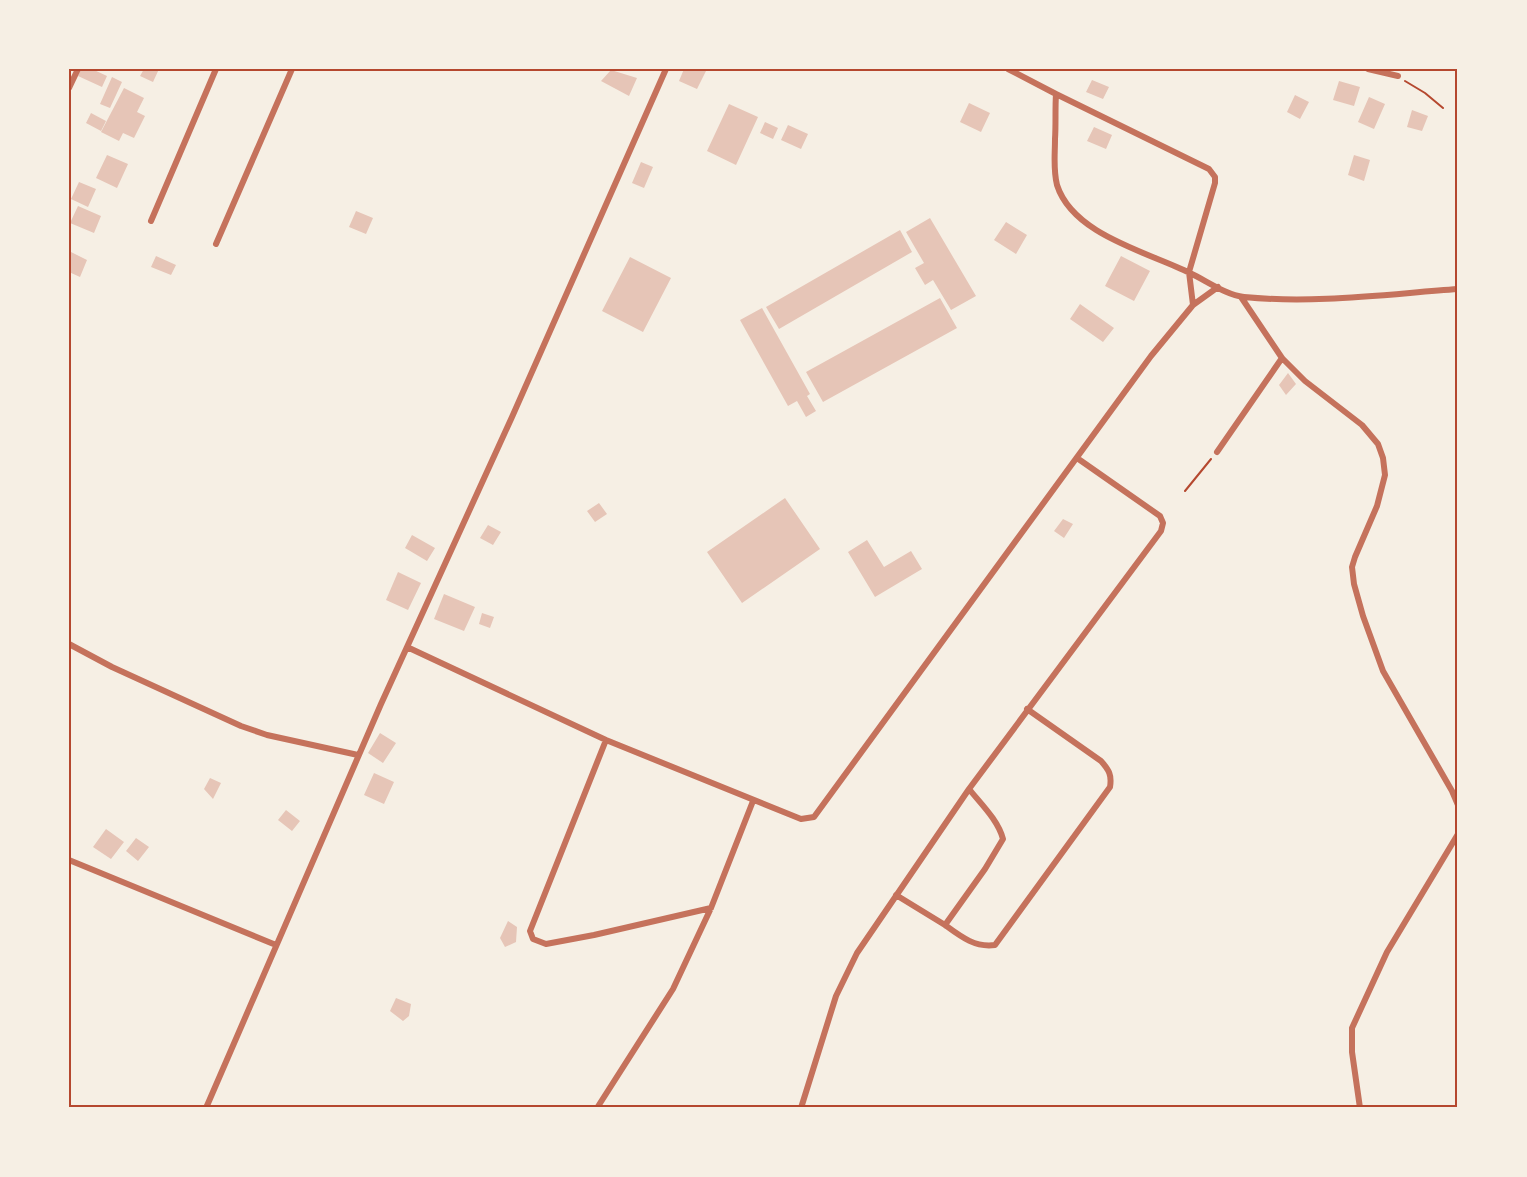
<svg xmlns="http://www.w3.org/2000/svg" width="1527" height="1177" font-family="'Open Sans',sans-serif">
<style>
.building{fill:#e6c5b7}
.lines{fill:none;stroke-linecap:round;stroke-linejoin:round}
.path{stroke:#b5482f;stroke-width:2}
.minor{stroke:#c5725c;stroke-width:6}
.neatline{fill:none;stroke:#b5482f;stroke-width:2}
</style>
<rect width="100%" height="100%" fill="#f6efe4"/>
<path class="building" d="M 81,69 L 92,69 L 107,76 L 102,87 L 78,76 Z
M 144,69 L 159,69 L 153,82 L 140,76 Z
M 684,69 L 707,69 L 697,89 L 679,81 Z
M 611,70 L 637,78 L 629,96 L 601,81 Z
M 112,77 L 122,82 L 110,108 L 100,104 Z
M 1092,80 L 1109,87 L 1103,99 L 1086,92 Z
M 1339,81 L 1360,87 L 1354,106 L 1333,100 Z
M 124,88 L 144,98 L 137,112 L 145,116 L 134,138 L 123,133 L 119,141 L 101,132 Z
M 1295,95 L 1309,102 L 1300,119 L 1287,112 Z
M 1369,97 L 1385,104 L 1374,129 L 1358,122 Z
M 969,103 L 990,113 L 981,132 L 960,122 Z
M 729,104 L 758,117 L 736,165 L 707,151 Z
M 1412,110 L 1428,116 L 1422,131 L 1407,127 Z
M 91,113 L 106,121 L 101,131 L 86,123 Z
M 765,122 L 778,128 L 773,139 L 760,133 Z
M 788,125 L 808,134 L 801,149 L 781,140 Z
M 1094,127 L 1112,135 L 1106,149 L 1087,141 Z
M 107,155 L 128,164 L 117,188 L 96,178 Z
M 1354,155 L 1370,160 L 1364,181 L 1348,175 Z
M 641,162 L 653,167 L 644,188 L 632,183 Z
M 79,182 L 96,189 L 88,207 L 71,199 Z
M 78,206 L 101,216 L 94,233 L 70,223 Z
M 356,211 L 373,218 L 366,234 L 349,227 Z
M 930,218 L 976,296 L 951,310 L 933,280 L 925,285 L 915,268 L 924,263 L 906,232 Z
M 1006,222 L 1027,235 L 1016,254 L 994,240 Z
M 900,230 L 912,252 L 779,329 L 766,307 Z
M 69,251 L 87,260 L 80,277 L 69,272 Z
M 156,256 L 176,265 L 171,275 L 151,267 Z
M 1121,256 L 1150,271 L 1134,301 L 1105,286 Z
M 630,257 L 671,278 L 643,332 L 602,311 Z
M 940,298 L 957,328 L 823,402 L 806,372 Z
M 1080,304 L 1114,328 L 1103,342 L 1070,319 Z
M 762,308 L 810,394 L 807,396 L 816,411 L 806,417 L 797,401 L 788,406 L 740,320 Z
M 1288,373 L 1296,384 L 1286,395 L 1279,385 Z
M 785,498 L 820,549 L 742,603 L 707,552 Z
M 599,503 L 607,514 L 595,522 L 587,511 Z
M 1063,519 L 1073,524 L 1064,538 L 1054,531 Z
M 488,525 L 501,532 L 493,545 L 480,538 Z
M 412,535 L 435,548 L 427,561 L 405,548 Z
M 867,540 L 884,567 L 911,551 L 922,569 L 875,597 L 848,552 Z
M 398,572 L 421,583 L 408,610 L 386,600 Z
M 444,594 L 475,607 L 464,631 L 434,619 Z
M 482,613 L 494,617 L 490,628 L 479,624 Z
M 380,733 L 396,743 L 383,763 L 368,753 Z
M 374,773 L 394,782 L 384,804 L 364,795 Z
M 210,778 L 221,783 L 213,799 L 204,789 Z
M 286,810 L 300,821 L 292,831 L 278,820 Z
M 106,829 L 124,842 L 111,859 L 93,847 Z
M 136,838 L 149,847 L 138,861 L 126,851 Z
M 508,921 L 517,927 L 516,942 L 505,947 L 500,938 Z
M 396,998 L 411,1004 L 409,1016 L 403,1021 L 390,1011 Z"/>
<g class="lines">
<path class="path" d="M 1405,81 L 1425,93 L 1443,108
M 1185,491 L 1211,459"/>
<path class="minor" d="M 1008,69 L 1056,94 C 1055,109 1056,124 1055,139 C 1055,155 1053,169 1057,185 C 1073,235 1148,252 1190,273 C 1207,281 1226,295 1244,297 C 1315,304 1387,294 1458,289
M 1368,69 L 1398,76
M 69,88 L 78,69
M 1056,94 L 1209,169 L 1215,177 L 1215,183 L 1189,272 L 1193,305
M 151,221 L 216,69
M 216,244 L 292,69
M 1241,297 L 1282,358 L 1305,381 L 1362,425 L 1378,444 L 1383,458 L 1385,475 L 1377,506 L 1355,557 L 1352,567 L 1354,584 L 1363,616 L 1383,671 L 1452,791 L 1458,805
M 1217,452 L 1282,358
M 69,644 L 112,667 L 241,726 L 267,735 L 358,755
M 407,647 L 606,740 L 801,819 L 814,817 L 1151,356 L 1193,305 L 1218,287
M 606,740 L 530,931 L 533,939 L 546,944 L 594,935 L 711,908
M 69,860 L 276,945
M 896,895 L 945,925 L 985,869 L 1003,839 C 998,820 981,804 969,789
M 945,925 C 960,936 975,948 995,945 L 1110,787 C 1112,775 1109,770 1101,761 L 1027,709
M 206,1108 L 381,704 L 512,417 L 666,69
M 597,1108 L 673,989 L 711,908 L 753,801
M 801,1108 L 836,996 L 857,953 L 969,789 L 1161,531 L 1163,523 L 1160,516 L 1077,458
M 1360,1108 L 1352,1052 L 1352,1028 L 1387,952 L 1458,834"/>
</g>
<rect width="1527" height="1177" fill="none" stroke="#f6efe4" stroke-width="141"/>
<rect x="70" y="70" width="1386" height="1036" class="neatline"/>
</svg>
